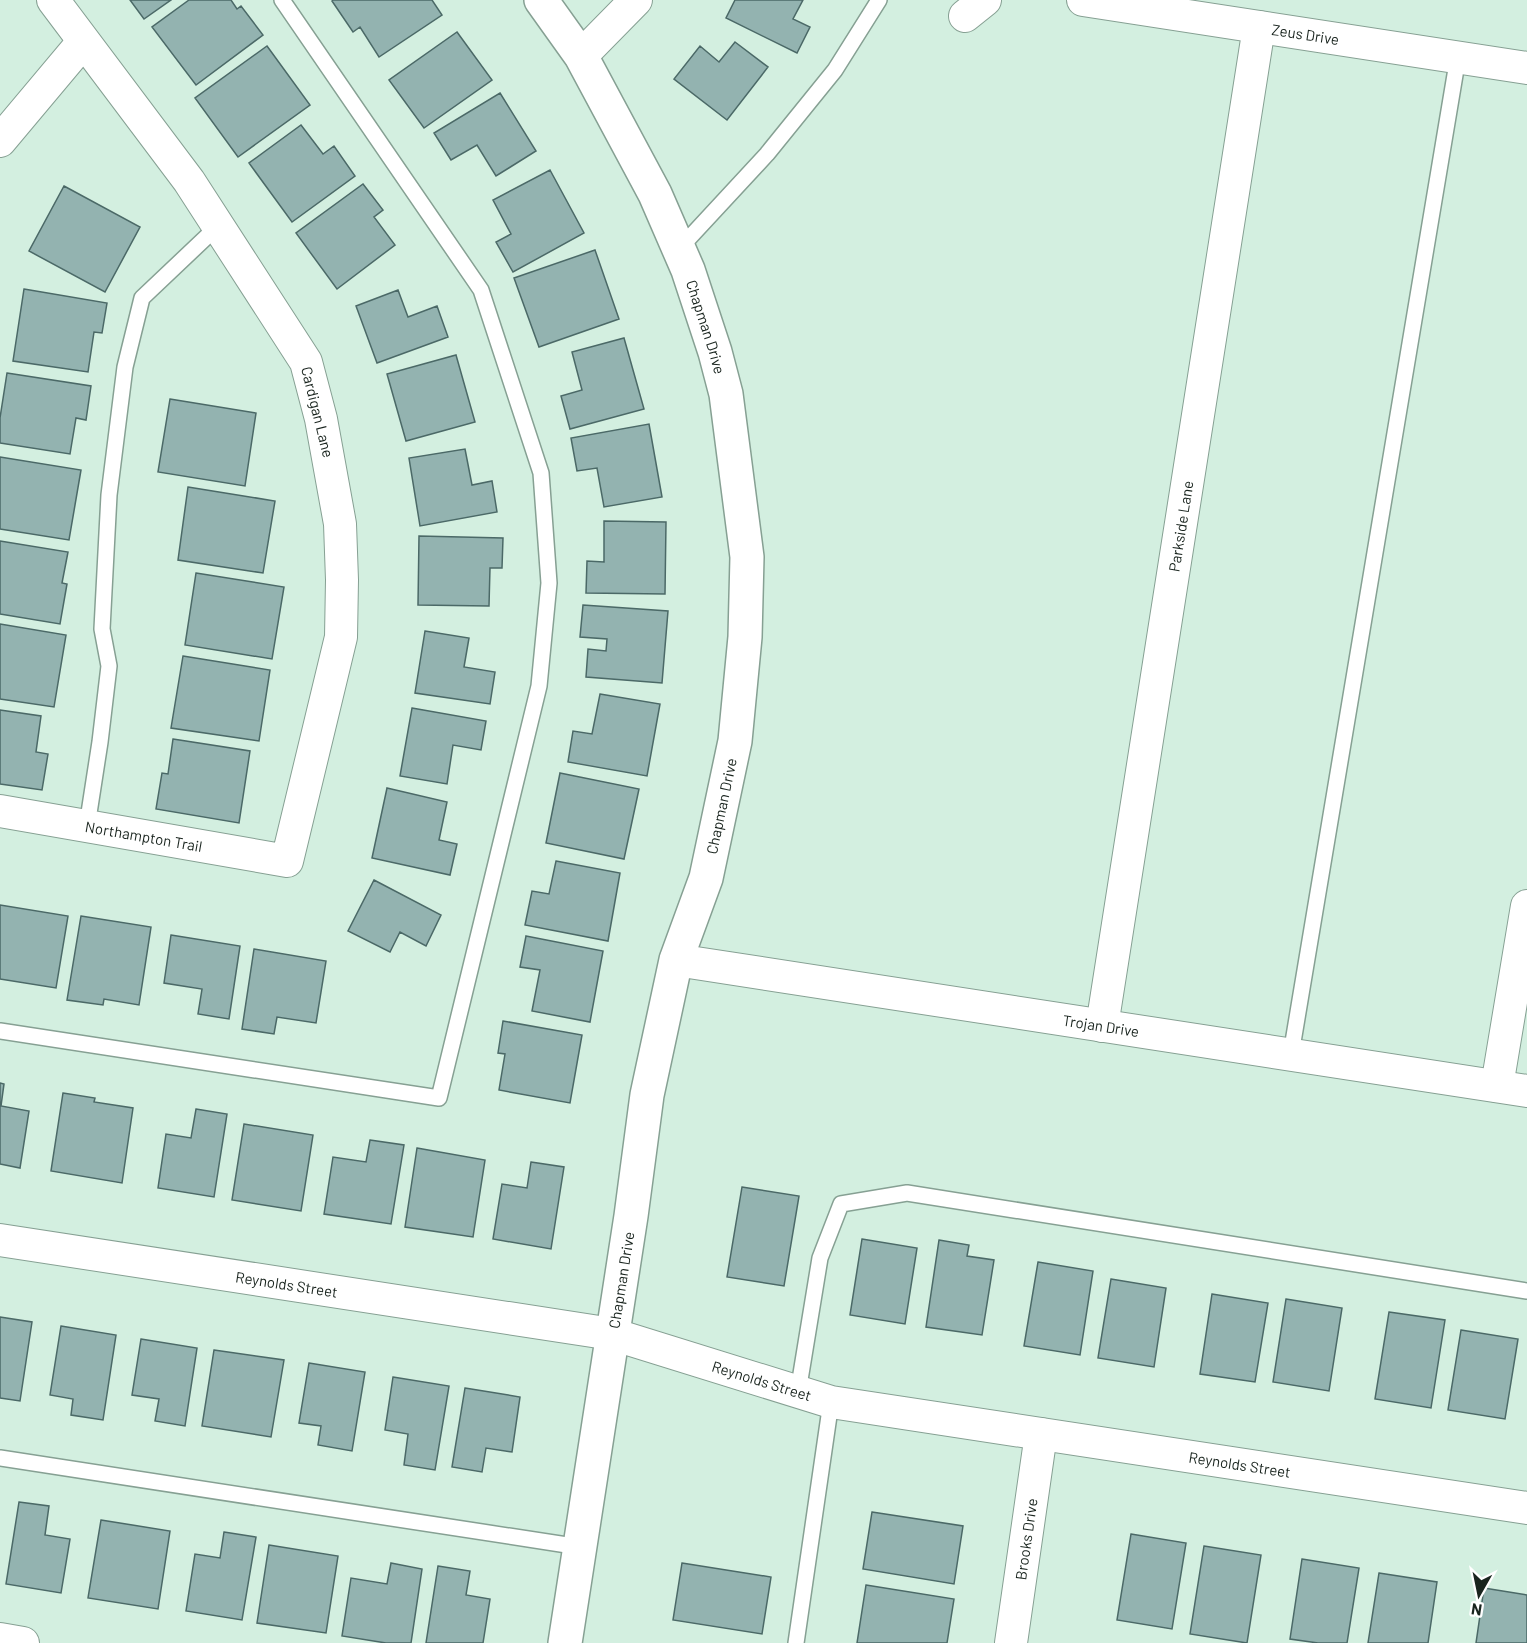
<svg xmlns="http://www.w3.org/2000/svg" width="1527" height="1643" font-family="Barlow,sans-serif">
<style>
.building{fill:#93b3b0;stroke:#4b6967;stroke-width:1.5}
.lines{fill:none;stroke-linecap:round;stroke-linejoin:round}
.lane-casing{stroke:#86a093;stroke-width:18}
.street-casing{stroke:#86a093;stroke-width:34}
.secondary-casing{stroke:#86a093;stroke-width:36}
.lane{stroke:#fff;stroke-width:15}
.street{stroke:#fff;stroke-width:32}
.secondary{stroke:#fff;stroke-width:33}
.labels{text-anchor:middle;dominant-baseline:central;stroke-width:4.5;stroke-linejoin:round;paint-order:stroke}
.street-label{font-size:15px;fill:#19241e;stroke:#fff}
</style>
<rect width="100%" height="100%" fill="#d3efe0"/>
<path class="building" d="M 130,0 L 171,0 L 144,19 Z
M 189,0 L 231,0 L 237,9 L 241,6 L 263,35 L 196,85 L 152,27 Z
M 333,0 L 432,0 L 442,15 L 379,57 L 360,27 L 353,32 L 332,1 Z
M 735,0 L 803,0 L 793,19 L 810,27 L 797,53 L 726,18 Z
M 457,32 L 492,80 L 424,128 L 389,80 Z
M 735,42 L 768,67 L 727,120 L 674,79 L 700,46 L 719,62 Z
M 267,46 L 310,105 L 238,157 L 195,98 Z
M 500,93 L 536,151 L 496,176 L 477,145 L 451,160 L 434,133 Z
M 301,125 L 323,154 L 334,146 L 355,176 L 292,222 L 249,163 Z
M 550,170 L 584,233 L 513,272 L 496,242 L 511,234 L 493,200 Z
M 363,184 L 383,210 L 374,217 L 395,245 L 337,289 L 296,233 Z
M 64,186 L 140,227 L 105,292 L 29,251 Z
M 595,250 L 619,319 L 539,347 L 514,278 Z
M 24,289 L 107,303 L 102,333 L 94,332 L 88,372 L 13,361 Z
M 398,290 L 408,317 L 437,306 L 448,337 L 377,363 L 356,306 Z
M 624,338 L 644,409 L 570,429 L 561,396 L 582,390 L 572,352 Z
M 456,355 L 475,422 L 406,441 L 387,374 Z
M 7,373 L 91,386 L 86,420 L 76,418 L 70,454 L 0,443 L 0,418 Z
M 170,399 L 256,413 L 245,486 L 158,472 Z
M 649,424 L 662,497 L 604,507 L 597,468 L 577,471 L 571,438 Z
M 465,449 L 472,485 L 492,481 L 497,512 L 420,526 L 409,458 Z
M 0,457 L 81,470 L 69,540 L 0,529 Z
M 188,487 L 275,501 L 263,573 L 178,560 Z
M 604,521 L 666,522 L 665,594 L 586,593 L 587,561 L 604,562 Z
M 419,536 L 503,538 L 502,568 L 490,568 L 489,606 L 418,605 Z
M 0,541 L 68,552 L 62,583 L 67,584 L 60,624 L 0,614 Z
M 196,573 L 284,587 L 272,659 L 185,645 Z
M 583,605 L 668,611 L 662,683 L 586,677 L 588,649 L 606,651 L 607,639 L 580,637 Z
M 0,624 L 66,635 L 54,707 L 0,699 Z
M 425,631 L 469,638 L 464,667 L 495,672 L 490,704 L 415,693 Z
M 183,656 L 270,670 L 259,741 L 171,728 Z
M 600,694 L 660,704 L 647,776 L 568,762 L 573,731 L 592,734 Z
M 412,708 L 486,721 L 481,750 L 453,745 L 447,784 L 400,776 Z
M 0,710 L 41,716 L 36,752 L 48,754 L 42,790 L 0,784 Z
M 173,739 L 250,751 L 239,823 L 156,809 L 162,773 L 168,774 Z
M 560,773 L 639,789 L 624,859 L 546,843 Z
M 387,788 L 447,802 L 439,840 L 457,844 L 450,875 L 372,858 Z
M 556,861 L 620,873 L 608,941 L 525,925 L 532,891 L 549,894 Z
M 374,880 L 441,915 L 426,946 L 400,932 L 390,952 L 348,931 Z
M 0,905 L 68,916 L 56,988 L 0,979 Z
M 81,916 L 151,927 L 139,1005 L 104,999 L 103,1005 L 67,1000 Z
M 171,935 L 240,946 L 229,1019 L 198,1014 L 202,989 L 164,983 Z
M 526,936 L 603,951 L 590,1022 L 532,1011 L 540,970 L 520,967 Z
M 254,949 L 326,961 L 316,1023 L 277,1017 L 274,1034 L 242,1029 Z
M 503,1021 L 582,1035 L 570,1103 L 499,1090 L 505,1054 L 498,1053 Z
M 0,1083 L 4,1084 L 1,1106 L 29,1111 L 20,1168 L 0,1164 Z
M 63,1093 L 95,1098 L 94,1102 L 133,1108 L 122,1183 L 51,1171 Z
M 196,1109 L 227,1114 L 214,1197 L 158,1188 L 166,1134 L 191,1138 Z
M 244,1124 L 313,1135 L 301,1211 L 232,1200 Z
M 370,1140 L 404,1145 L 391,1224 L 324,1214 L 333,1157 L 366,1162 Z
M 417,1148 L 485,1160 L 473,1237 L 405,1227 Z
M 531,1162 L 564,1167 L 551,1249 L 493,1239 L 502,1184 L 527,1188 Z
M 742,1187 L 799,1196 L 784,1286 L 727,1277 Z
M 862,1239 L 917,1248 L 905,1324 L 850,1315 Z
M 939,1240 L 969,1245 L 967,1256 L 994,1260 L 982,1335 L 926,1327 Z
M 1038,1262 L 1093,1271 L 1080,1355 L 1024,1346 Z
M 1111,1279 L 1166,1288 L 1154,1367 L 1098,1358 Z
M 1212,1294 L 1268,1303 L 1255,1382 L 1200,1374 Z
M 1286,1299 L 1342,1308 L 1329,1391 L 1273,1382 Z
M 1389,1312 L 1445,1320 L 1431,1408 L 1375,1399 Z
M 0,1317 L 32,1322 L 20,1401 L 0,1398 Z
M 61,1326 L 116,1335 L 103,1420 L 71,1415 L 73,1399 L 50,1395 Z
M 1461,1330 L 1518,1339 L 1505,1419 L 1448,1410 Z
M 141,1339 L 197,1348 L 185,1426 L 155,1421 L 159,1399 L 132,1395 Z
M 214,1350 L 284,1360 L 271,1437 L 202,1426 Z
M 309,1363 L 365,1372 L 352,1451 L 318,1445 L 321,1426 L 299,1423 Z
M 393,1377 L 449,1386 L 435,1470 L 404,1465 L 408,1434 L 385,1430 Z
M 465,1388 L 520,1397 L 512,1452 L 486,1448 L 482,1472 L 452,1467 Z
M 19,1502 L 49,1506 L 45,1535 L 70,1539 L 61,1593 L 6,1584 Z
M 872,1512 L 963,1526 L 954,1584 L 863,1569 Z
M 101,1520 L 170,1531 L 158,1609 L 88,1598 Z
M 224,1532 L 256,1537 L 242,1620 L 186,1611 L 195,1554 L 220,1558 Z
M 1131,1534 L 1186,1543 L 1172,1629 L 1117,1620 Z
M 269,1545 L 338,1556 L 326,1633 L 257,1623 Z
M 1204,1546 L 1261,1555 L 1247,1643 L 1190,1634 Z
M 1302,1559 L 1359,1568 L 1347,1643 L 1318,1643 L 1290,1639 Z
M 391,1563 L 422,1569 L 411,1643 L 386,1643 L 342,1636 L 351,1578 L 387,1584 Z
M 682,1563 L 771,1577 L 762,1634 L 673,1620 Z
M 438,1566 L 470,1571 L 466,1595 L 490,1599 L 483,1643 L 426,1643 Z
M 1379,1573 L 1437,1582 L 1428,1643 L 1368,1643 Z
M 866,1585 L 954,1599 L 947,1643 L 857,1643 Z
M 1484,1588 L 1527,1595 L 1527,1643 L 1476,1643 Z"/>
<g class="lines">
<defs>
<path id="lane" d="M 679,249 L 767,154 L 835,70 L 879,0
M 87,826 L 100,742 L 109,666 L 102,629 L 109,495 L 125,367 L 142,298 L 218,226
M 0,1031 L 439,1098 L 539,686 L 549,583 L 541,473 L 481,290 L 282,0
M 1291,1054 L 1458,57
M 798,1392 L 820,1258 L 841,1204 L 907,1193 L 1527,1291
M 0,1458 L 580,1547
M 796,1643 L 831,1402"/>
<g id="street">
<path id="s1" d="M 1083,0 L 1527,68"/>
<path d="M 965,16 L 985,0"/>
<path d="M 581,56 L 636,0"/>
<path d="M 0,141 L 83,42"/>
<path id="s2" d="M 0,811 L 287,861 L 341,637 L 342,580 L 340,524 L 321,419 L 306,362 L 189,181 L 53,0"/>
<path id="s3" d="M 676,960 L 1527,1091"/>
<path id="s4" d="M 1102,1026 L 1259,27"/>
<path d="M 1497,1086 L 1527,906"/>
<path id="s5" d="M 0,1240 L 612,1334 L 831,1402 L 1527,1508"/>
<path d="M 0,1639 L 23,1643"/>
<path id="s6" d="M 1011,1643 L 1041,1434"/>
</g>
<g id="secondary">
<path id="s7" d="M 541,0 L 581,56 L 655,194 L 688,270 L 715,352 L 726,394 L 747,557 L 745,637 L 735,741 L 706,878 L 676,960 L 647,1095 L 631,1216 L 565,1643"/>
</g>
</defs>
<use href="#lane" class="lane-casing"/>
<use href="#street" class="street-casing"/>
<use href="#secondary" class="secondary-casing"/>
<use href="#lane" class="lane"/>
<use href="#street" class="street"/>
<use href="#secondary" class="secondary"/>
</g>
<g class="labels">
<g class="street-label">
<text stroke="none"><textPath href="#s1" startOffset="225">Zeus Drive</textPath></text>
<text stroke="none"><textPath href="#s7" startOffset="368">Chapman Drive</textPath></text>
<text transform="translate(318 412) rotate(76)">Cardigan Lane</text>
<text stroke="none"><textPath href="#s4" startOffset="506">Parkside Lane</textPath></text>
<text transform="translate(721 806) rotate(-78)">Chapman Drive</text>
<text stroke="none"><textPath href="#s2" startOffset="146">Northampton Trail</textPath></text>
<text stroke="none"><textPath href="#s3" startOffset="430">Trojan Drive</textPath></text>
<text transform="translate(621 1280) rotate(-81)">Chapman Drive</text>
<text stroke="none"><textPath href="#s5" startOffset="290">Reynolds Street</textPath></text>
<text stroke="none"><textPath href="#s5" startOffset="776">Reynolds Street</textPath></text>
<text stroke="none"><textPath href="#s5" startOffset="1262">Reynolds Street</textPath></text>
<text stroke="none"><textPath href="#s6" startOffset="105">Brooks Drive</textPath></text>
</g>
</g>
<g transform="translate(1479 1595) rotate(189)" stroke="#ffffff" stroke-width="4.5" paint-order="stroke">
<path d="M0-4.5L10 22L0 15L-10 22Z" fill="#19241e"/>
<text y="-9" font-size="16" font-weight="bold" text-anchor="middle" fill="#19241e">N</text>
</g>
</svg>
